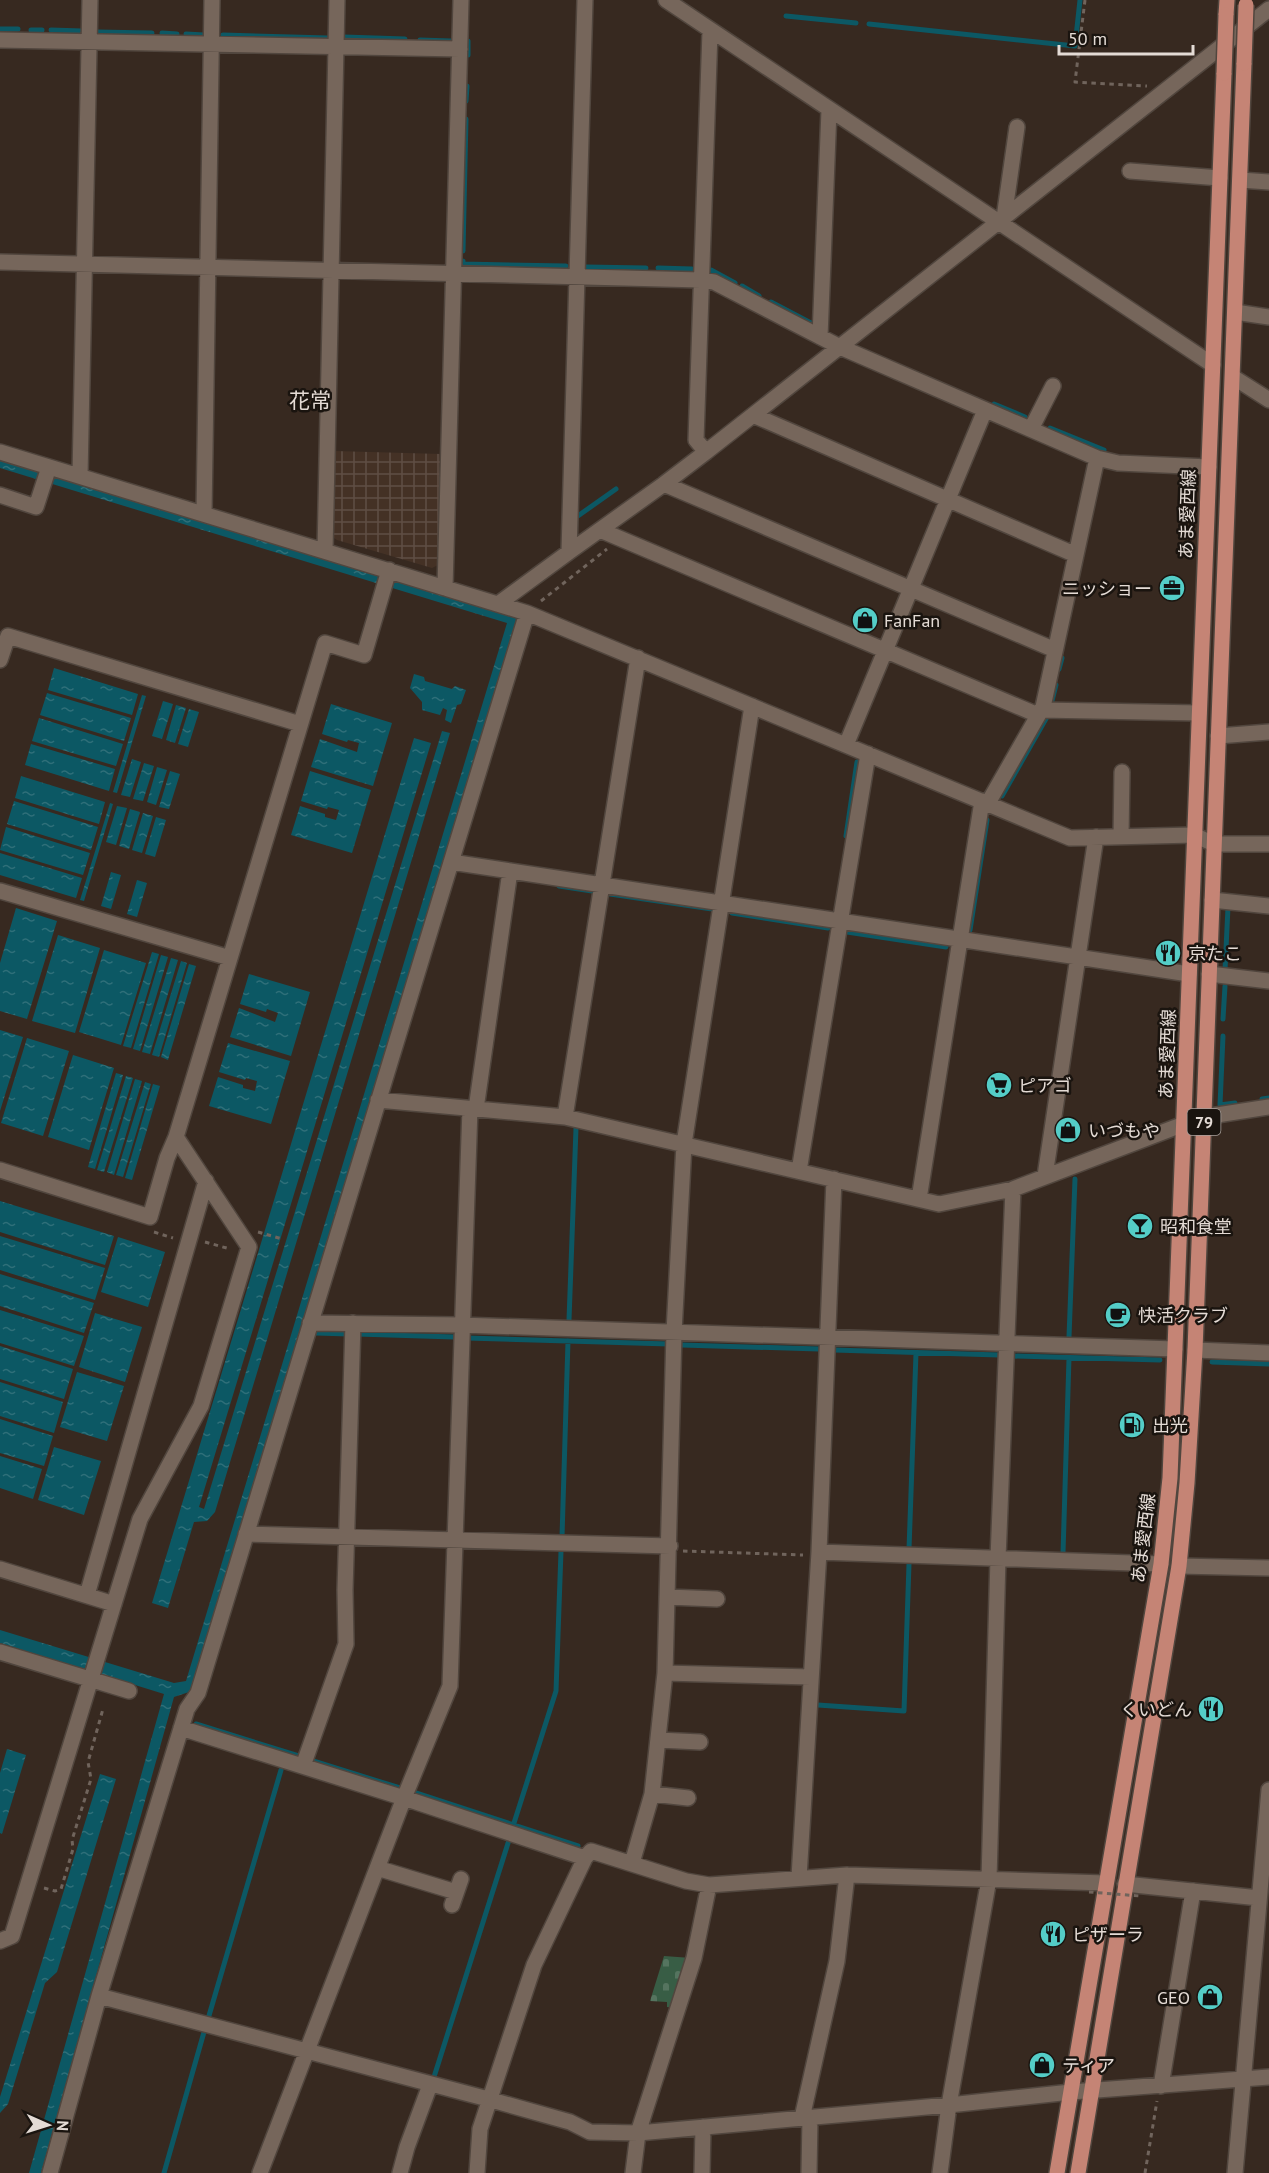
<svg xmlns="http://www.w3.org/2000/svg" width="1269" height="2173" font-family="'PT Sans','Noto Sans JP',sans-serif">
<style>
.industrial{fill:url(#industrial-grid)}
.cemetery{fill:url(#cemetery-stones)}
.water{fill:url(#water-ripples)}
.lines{fill:none;stroke-linecap:round;stroke-linejoin:round}
.stream{stroke:#0c5864;stroke-width:5}
.minor-casing{stroke:#51463e;stroke-width:18}
.major-casing{stroke:#51463e;stroke-width:18}
.path{stroke:#70645c;stroke-width:3;stroke-dasharray:4.5 4.5;stroke-linecap:butt}
.minor{stroke:#76665b;stroke-width:15}
.major{stroke:#c58475;stroke-width:15}
.major-bridge-casing{stroke:#51463e;stroke-width:18;stroke-linecap:butt}
.path-bridge{stroke:#70645c;stroke-width:3;stroke-dasharray:4.5 4.5;stroke-linecap:butt}
.major-bridge{stroke:#c58475;stroke-width:15}
.labels{text-anchor:middle;dominant-baseline:central;stroke-width:5;stroke-linejoin:round;paint-order:stroke}
.shield{fill:#1a140f;stroke:#a79f9a;stroke-width:1.5}
.shield-label{font-size:16px;font-weight:bold;fill:#e4dbd5}
.street-label{font-size:18px;fill:#e4dbd5;stroke:#1a140f}
.poi-label{font-size:18px;fill:#e4dbd5;stroke:#1a140f;text-anchor:start}
.quarter-label{font-size:21px;fill:#e4dbd5;stroke:#1a140f}
</style>
<defs>
<pattern id="industrial-grid" width="8" height="8" patternUnits="userSpaceOnUse" patternTransform="scale(1.5)"><rect width="8" height="8" fill="#443125"/><path d="M0 4h8M4 0v8" fill="none" stroke="#5f4e44"/></pattern>
<pattern id="cemetery-stones" width="16" height="16" patternUnits="userSpaceOnUse" patternTransform="scale(1.5)"><rect width="16" height="16" fill="#385d45"/><path d="M2 7V4a2 2 0 0 1 4 0v3zM10 15v-3a2 2 0 0 1 4 0v3z" fill="#55745f"/></pattern>
<pattern id="water-ripples" width="26" height="14" patternUnits="userSpaceOnUse" patternTransform="scale(1.5)"><rect width="26" height="14" fill="#0c5864"/><path d="M2 4q2-2 4 0t4 0M15 11q2-2 4 0t4 0" fill="none" stroke="#2f6f79"/></pattern>
</defs>
<rect width="100%" height="100%" fill="#372920"/>
<path class="industrial" d="M 334,451 L 441,454 L 438,565 L 432,568 L 337,540 L 331,536 Z"/>
<path class="cemetery" d="M 664,1956 L 691,1958 L 676,2008 L 667,2007 L 667,2002 L 650,2001 Z"/>
<path class="water" d="M 0,459 L 517,617 L 192,1691 L 174,1697 L 41,2173 L 29,2173 L 164,1694 L 0,1643 L 0,1630 L 174,1683 L 186,1681 L 507,623 L 0,468 Z
M 54,668 L 138,694 L 132,715 L 48,690 Z
M 414,674 L 424,677 L 425,681 L 452,689 L 455,686 L 466,690 L 461,704 L 457,705 L 451,723 L 445,720 L 447,710 L 443,708 L 440,715 L 422,710 L 422,702 L 410,688 Z
M 47,693 L 131,718 L 124,741 L 40,715 Z
M 142,695 L 146,696 L 117,793 L 113,792 Z
M 163,701 L 173,704 L 162,739 L 152,736 Z
M 331,704 L 392,723 L 373,786 L 311,767 L 320,739 L 357,752 L 359,743 L 348,740 L 347,742 L 322,734 Z
M 176,705 L 186,708 L 175,743 L 166,740 Z
M 189,709 L 199,712 L 188,747 L 178,744 Z
M 39,718 L 123,744 L 116,766 L 32,741 Z
M 442,731 L 450,733 L 215,1512 L 207,1521 L 194,1522 L 168,1608 L 152,1603 L 414,738 L 431,743 L 199,1507 L 204,1509 Z
M 31,744 L 115,769 L 109,791 L 25,765 Z
M 132,759 L 141,762 L 130,797 L 121,795 Z
M 144,763 L 154,766 L 143,801 L 133,799 Z
M 157,767 L 167,770 L 156,805 L 147,802 Z
M 170,771 L 180,774 L 169,809 L 159,807 Z
M 310,771 L 371,790 L 352,853 L 291,835 L 300,806 L 325,814 L 325,817 L 336,820 L 339,810 L 328,807 L 327,809 L 301,801 Z
M 21,776 L 105,802 L 99,824 L 15,798 Z
M 14,801 L 98,827 L 91,850 L 7,824 Z
M 110,803 L 113,804 L 84,901 L 80,900 Z
M 117,806 L 127,808 L 116,845 L 106,842 Z
M 130,809 L 140,812 L 129,849 L 119,846 Z
M 143,813 L 153,816 L 142,853 L 132,850 Z
M 156,817 L 166,820 L 155,857 L 145,854 Z
M 6,827 L 90,853 L 83,875 L 0,850 Z
M 0,853 L 82,878 L 76,898 L 0,875 Z
M 111,872 L 121,875 L 111,909 L 101,906 Z
M 137,880 L 147,883 L 137,917 L 127,914 Z
M 16,908 L 57,921 L 27,1019 L 0,1011 L 0,963 Z
M 58,935 L 100,948 L 75,1033 L 32,1021 Z
M 104,950 L 146,963 L 121,1045 L 79,1032 Z
M 152,952 L 159,954 L 131,1048 L 123,1046 Z
M 161,955 L 168,957 L 140,1051 L 133,1049 Z
M 171,958 L 178,960 L 150,1054 L 142,1052 Z
M 181,961 L 187,963 L 159,1057 L 152,1055 Z
M 189,964 L 196,966 L 168,1060 L 161,1057 Z
M 249,974 L 310,992 L 291,1056 L 230,1037 L 239,1008 L 275,1022 L 278,1013 L 267,1009 L 266,1012 L 240,1004 Z
M 0,1030 L 23,1037 L 0,1111 Z
M 27,1038 L 69,1051 L 43,1136 L 1,1123 Z
M 228,1043 L 290,1061 L 271,1124 L 209,1106 L 218,1077 L 243,1085 L 243,1088 L 255,1091 L 257,1081 L 246,1078 L 245,1080 L 219,1072 Z
M 73,1055 L 114,1068 L 89,1150 L 48,1137 Z
M 116,1073 L 123,1075 L 95,1169 L 88,1167 Z
M 126,1076 L 133,1078 L 104,1172 L 97,1170 Z
M 135,1079 L 142,1081 L 114,1175 L 107,1172 Z
M 145,1082 L 151,1084 L 123,1177 L 116,1175 Z
M 153,1084 L 160,1086 L 132,1180 L 125,1178 Z
M 0,1201 L 114,1236 L 105,1265 L 0,1232 Z
M 0,1236 L 105,1268 L 95,1300 L 0,1270 Z
M 118,1237 L 165,1252 L 148,1307 L 101,1292 Z
M 0,1274 L 94,1303 L 84,1333 L 0,1306 Z
M 0,1310 L 84,1336 L 74,1366 L 0,1343 Z
M 95,1313 L 142,1327 L 125,1382 L 79,1367 Z
M 0,1346 L 73,1369 L 64,1399 L 0,1379 Z
M 77,1372 L 124,1386 L 107,1441 L 60,1427 Z
M 0,1382 L 63,1402 L 54,1433 L 0,1416 Z
M 0,1419 L 53,1436 L 44,1466 L 0,1453 Z
M 54,1447 L 101,1461 L 84,1515 L 38,1500 Z
M 0,1456 L 42,1469 L 33,1499 L 0,1488 Z
M 7,1749 L 26,1755 L 2,1834 L 0,1833 L 0,1773 Z
M 100,1774 L 116,1779 L 57,1972 L 45,1983 L 8,2104 L 0,2113 L 0,2097 Z"/>
<g class="lines">
<path class="stream" d="M 786,16 L 856,23
M 869,24 L 1075,46 L 1080,0
M 0,29 L 18,29
M 31,30 L 42,30
M 51,30 L 82,31
M 97,32 L 152,33
M 162,33 L 177,34
M 186,34 L 204,35
M 223,35 L 328,38
M 344,37 L 405,39
M 420,40 L 451,41
M 468,55 L 468,41
M 466,101 L 467,86
M 463,251 L 466,119
M 463,261 L 462,264 L 566,266
M 586,267 L 646,268
M 658,268 L 692,269
M 711,270 L 735,283
M 742,286 L 759,296
M 771,302 L 811,323
M 994,404 L 1025,417
M 1050,428 L 1104,450
M 575,518 L 616,489
M 1059,669 L 1062,658
M 1051,705 L 1056,685
M 1002,796 L 1047,717
M 846,836 L 857,762
M 559,886 L 592,891
M 610,894 L 712,909
M 732,913 L 828,928
M 970,930 L 987,820
M 847,932 L 946,947
M 1225,970 L 1228,907
M 1223,1019 L 1225,986
M 1223,1036 L 1220,1105 L 1235,1103
M 1262,1099 L 1269,1098
M 569,1320 L 576,1128
M 316,1333 L 349,1334
M 357,1334 L 454,1337
M 1069,1337 L 1075,1179
M 467,1338 L 669,1344
M 682,1345 L 819,1349
M 834,1350 L 999,1355
M 1013,1356 L 1160,1360
M 1212,1362 L 1269,1364
M 562,1537 L 568,1341
M 909,1549 L 916,1353
M 1063,1553 L 1069,1358
M 818,1705 L 904,1711 L 909,1564
M 196,1724 L 302,1757
M 310,1760 L 400,1788
M 416,1793 L 578,1846
M 514,1823 L 556,1691 L 561,1551
M 208,2019 L 281,1770
M 434,2077 L 509,1840
M 164,2173 L 204,2032"/>
<defs>
<path id="minor" d="M 666,0 L 1213,365
M 710,31 L 696,440 L 706,452 L 664,484 L 1055,650
M 0,40 L 460,49
M 1130,171 L 1220,178
M 1240,180 L 1269,182
M 1004,218 L 1017,127
M 0,262 L 701,280 L 714,282 L 840,347 L 1097,458 L 1118,463 L 1209,467
M 1235,312 L 1269,317
M 820,337 L 829,110
M 1233,377 L 1269,400
M 753,415 L 1076,555
M 1031,429 L 1053,386
M 0,452 L 527,613 L 1070,838 L 1194,835 L 1214,844 L 1269,844
M 706,452 L 1269,9
M 80,476 L 90,0
M 0,495 L 36,507 L 49,467
M 204,514 L 212,0
M 600,530 L 1038,715
M 325,551 L 337,0
M 569,552 L 664,484
M 445,588 L 461,0
M 498,604 L 569,552 L 585,0
M 0,660 L 8,636 L 300,724
M 1041,710 L 1199,713
M 1218,736 L 1269,732
M 846,745 L 985,410
M 988,803 L 1043,707 L 1097,458
M 1121,837 L 1122,772
M 451,862 L 1189,974
M 0,891 L 230,958
M 1212,900 L 1269,906
M 1209,974 L 1269,981
M 378,1100 L 565,1117 L 939,1204 L 1013,1189 L 1184,1124
M 476,1109 L 510,871
M 565,1117 L 638,658
M 1204,1117 L 1269,1107
M 0,1170 L 150,1217 L 167,1158 L 176,1137
M 799,1171 L 868,754
M 1045,1176 L 1096,837
M 919,1199 L 982,801
M 310,1323 L 461,1325 L 1175,1349
M 1195,1350 L 1269,1353
M 246,1534 L 670,1546
M 819,1552 L 1161,1564
M 1179,1566 L 1269,1568
M 0,1569 L 114,1604
M 87,1595 L 206,1181
M 668,1597 L 717,1599
M 0,1652 L 129,1691
M 665,1673 L 811,1677
M 181,1728 L 404,1798 L 585,1858 L 591,1851 L 686,1881 L 709,1885 L 847,1875 L 1106,1883
M 658,1740 L 700,1742
M 303,1766 L 346,1644 L 345,1590 L 353,1323
M 652,1794 L 688,1798
M 632,1863 L 652,1794 L 665,1673 L 674,1332 L 684,1144 L 752,706
M 377,1868 L 456,1892
M 799,1877 L 819,1552 L 834,1179
M 1125,1884 L 1259,1898
M 452,1905 L 461,1879
M 0,1941 L 12,1936 L 140,1519 L 201,1406 L 249,1247 L 176,1137 L 325,643 L 364,655 L 389,570
M 99,1996 L 488,2099 L 570,2122 L 590,2132 L 638,2133 L 949,2105 L 1071,2092 L 1269,2077
M 1161,2086 L 1193,1891
M 802,2118 L 837,1961 L 847,1875
M 50,2173 L 99,1996 L 187,1709 L 198,1693 L 527,613
M 260,2173 L 404,1798 L 450,1686 L 470,1108
M 400,2173 L 407,2147 L 430,2085
M 477,2173 L 480,2129 L 534,1965 L 585,1858
M 633,2173 L 638,2133 L 694,1958 L 709,1885
M 702,2173 L 703,2127
M 809,2173 L 810,2118
M 940,2173 L 949,2105 L 989,1879 L 998,1558 L 1013,1189
M 1235,2173 L 1269,1790"/>
<path id="major" d="M 1226,15 L 1227,0
M 1057,2173 L 1161,1564 L 1170,1478 L 1224,73
M 1078,2173 L 1179,1566 L 1187,1483 L 1195,1350 L 1244,63"/>
</defs>
<use href="#minor" class="minor-casing"/>
<use href="#major" class="major-casing"/>
<path class="path" d="M 1085,0 L 1075,82 L 1147,86
M 541,601 L 607,549
M 154,1232 L 173,1238
M 258,1232 L 282,1239
M 205,1242 L 230,1249
M 683,1551 L 803,1555
M 44,1888 L 55,1891 L 61,1889 L 73,1849 L 72,1840 L 91,1779 L 88,1762 L 103,1709
M 1145,2173 L 1157,2101"/>
<use href="#minor" class="minor"/>
<use href="#major" class="major"/>
<defs>
<path id="major-bridge" d="M 1244,63 L 1246,5
M 1224,73 L 1226,15"/>
</defs>
<use href="#major-bridge" class="major-bridge-casing"/>
<path class="path-bridge" d="M 1089,1892 L 1140,1896"/>
<use href="#major-bridge" class="major-bridge"/>
</g>
<defs>
<symbol id="office-disc" viewBox="-11 -11 22 22"><circle r="9.5" fill="#54cdc7" stroke="#1a140f"/><path d="M-6-3h4V-5.5h4V-3h4V5H-6ZM-1-4.5V-3h2v-1.5ZM-6 0V1H6V0Z" fill="#111"/></symbol>
<symbol id="shop-disc" viewBox="-11 -11 22 22"><circle r="9.5" fill="#54cdc7" stroke="#1a140f"/><path d="M-5-2.5h2.3a2.7 3.5 0 0 1 5.4 0H5L5.5 6h-11ZM-1.5-2.5h3a1.5 2.3 0 0 0-3 0Z" fill="#111"/></symbol>
<symbol id="restaurant-disc" viewBox="-11 -11 22 22"><circle r="9.5" fill="#54cdc7" stroke="#1a140f"/><path d="M-5-6h1v4h1v-4h1v4h1v-4h1v5L-1.5 .5V6h-2V.5L-5-1ZM5-6V6H3V1.5H1.5Q1.5-4 5-6Z" fill="#111"/></symbol>
<symbol id="supermarket-disc" viewBox="-11 -11 22 22"><circle r="9.5" fill="#54cdc7" stroke="#1a140f"/><path d="M-6-5.5h2.5l.6 2H6L4.5 2H-2.5L-4.4-4H-6ZM-1.5 3.2a1.3 1.3 0 1 0 .1 0ZM3 3.2a1.3 1.3 0 1 0 .1 0Z" fill="#111"/></symbol>
<symbol id="bar-disc" viewBox="-11 -11 22 22"><circle r="9.5" fill="#54cdc7" stroke="#1a140f"/><path d="M-6-5H6L.8 .8V4.5H3.5V6h-7V4.5H-.8V.8Z" fill="#111"/></symbol>
<symbol id="cafe-disc" viewBox="-11 -11 22 22"><circle r="9.5" fill="#54cdc7" stroke="#1a140f"/><path d="M-5.5-4.5H6V0H3Q3 3.5 0 3.5H-2.5Q-5.5 3.5-5.5 0ZM3-3.2v2h1.7v-2ZM-6 4.5H4V6H-6Z" fill="#111"/></symbol>
<symbol id="fuel-disc" viewBox="-11 -11 22 22"><circle r="9.5" fill="#54cdc7" stroke="#1a140f"/><path d="M-5.5-6h7V0h2V4h1.3V-2.5L3-4.5l.8-.8L6-3V5H2.5V1h-1V6h-7ZM-4.2-4.7v3.2H.2V-4.7Z" fill="#111"/></symbol>
</defs>
<g fill-rule="evenodd">
<use href="#office-disc" x="1157" y="573" width="30" height="30"/>
<use href="#shop-disc" x="850" y="605" width="30" height="30"/>
<use href="#restaurant-disc" x="1153" y="938" width="30" height="30"/>
<use href="#supermarket-disc" x="984" y="1070" width="30" height="30"/>
<use href="#shop-disc" x="1053" y="1115" width="30" height="30"/>
<use href="#bar-disc" x="1125" y="1211" width="30" height="30"/>
<use href="#cafe-disc" x="1103" y="1300" width="30" height="30"/>
<use href="#fuel-disc" x="1117" y="1410" width="30" height="30"/>
<use href="#restaurant-disc" x="1196" y="1694" width="30" height="30"/>
<use href="#restaurant-disc" x="1038" y="1919" width="30" height="30"/>
<use href="#shop-disc" x="1195" y="1982" width="30" height="30"/>
<use href="#shop-disc" x="1027" y="2050" width="30" height="30"/>
</g>
<g class="labels">
<rect class="shield" x="1187.5" y="1109" width="33" height="26" rx="4.5"/>
<g class="shield-label">
<text x="1204" y="1122">79</text>
</g>
<g class="street-label">
<text transform="translate(1187 514) rotate(-88)">あま愛西線</text>
<text transform="translate(1167 1054) rotate(-88)">あま愛西線</text>
<text transform="translate(1143 1538) rotate(-83)">あま愛西線</text>
</g>
<g class="poi-label">
<text x="1152" y="588" text-anchor="end">ニッショー</text>
<text x="884" y="620">FanFan</text>
<text x="1188" y="953">京たこ</text>
<text x="1018" y="1085">ピアゴ</text>
<text x="1088" y="1130">いづもや</text>
<text x="1160" y="1226">昭和食堂</text>
<text x="1138" y="1315">快活クラブ</text>
<text x="1152" y="1425">出光</text>
<text x="1192" y="1709" text-anchor="end">くいどん</text>
<text x="1072" y="1934">ピザーラ</text>
<text x="1190" y="1997" text-anchor="end">GEO</text>
<text x="1062" y="2065">ティア</text>
</g>
<g class="quarter-label">
<text x="310" y="400">花常</text>
</g>
</g>
<g transform="translate(48 2125) rotate(93)" stroke="#1a140f" stroke-width="4.5" paint-order="stroke">
<path d="M0-4.5L10 22L0 15L-10 22Z" fill="#e4dbd5"/>
<text y="-9" font-size="16" font-weight="bold" text-anchor="middle" fill="#e4dbd5">N</text>
</g>
<path d="M1059 45v9h134v-9" fill="none" stroke="#e4dbd5" stroke-width="3"/>
<text x="1068" y="45" font-size="18" fill="#e4dbd5" stroke="#1a140f" stroke-width="4.5" paint-order="stroke">50 m</text>
</svg>
